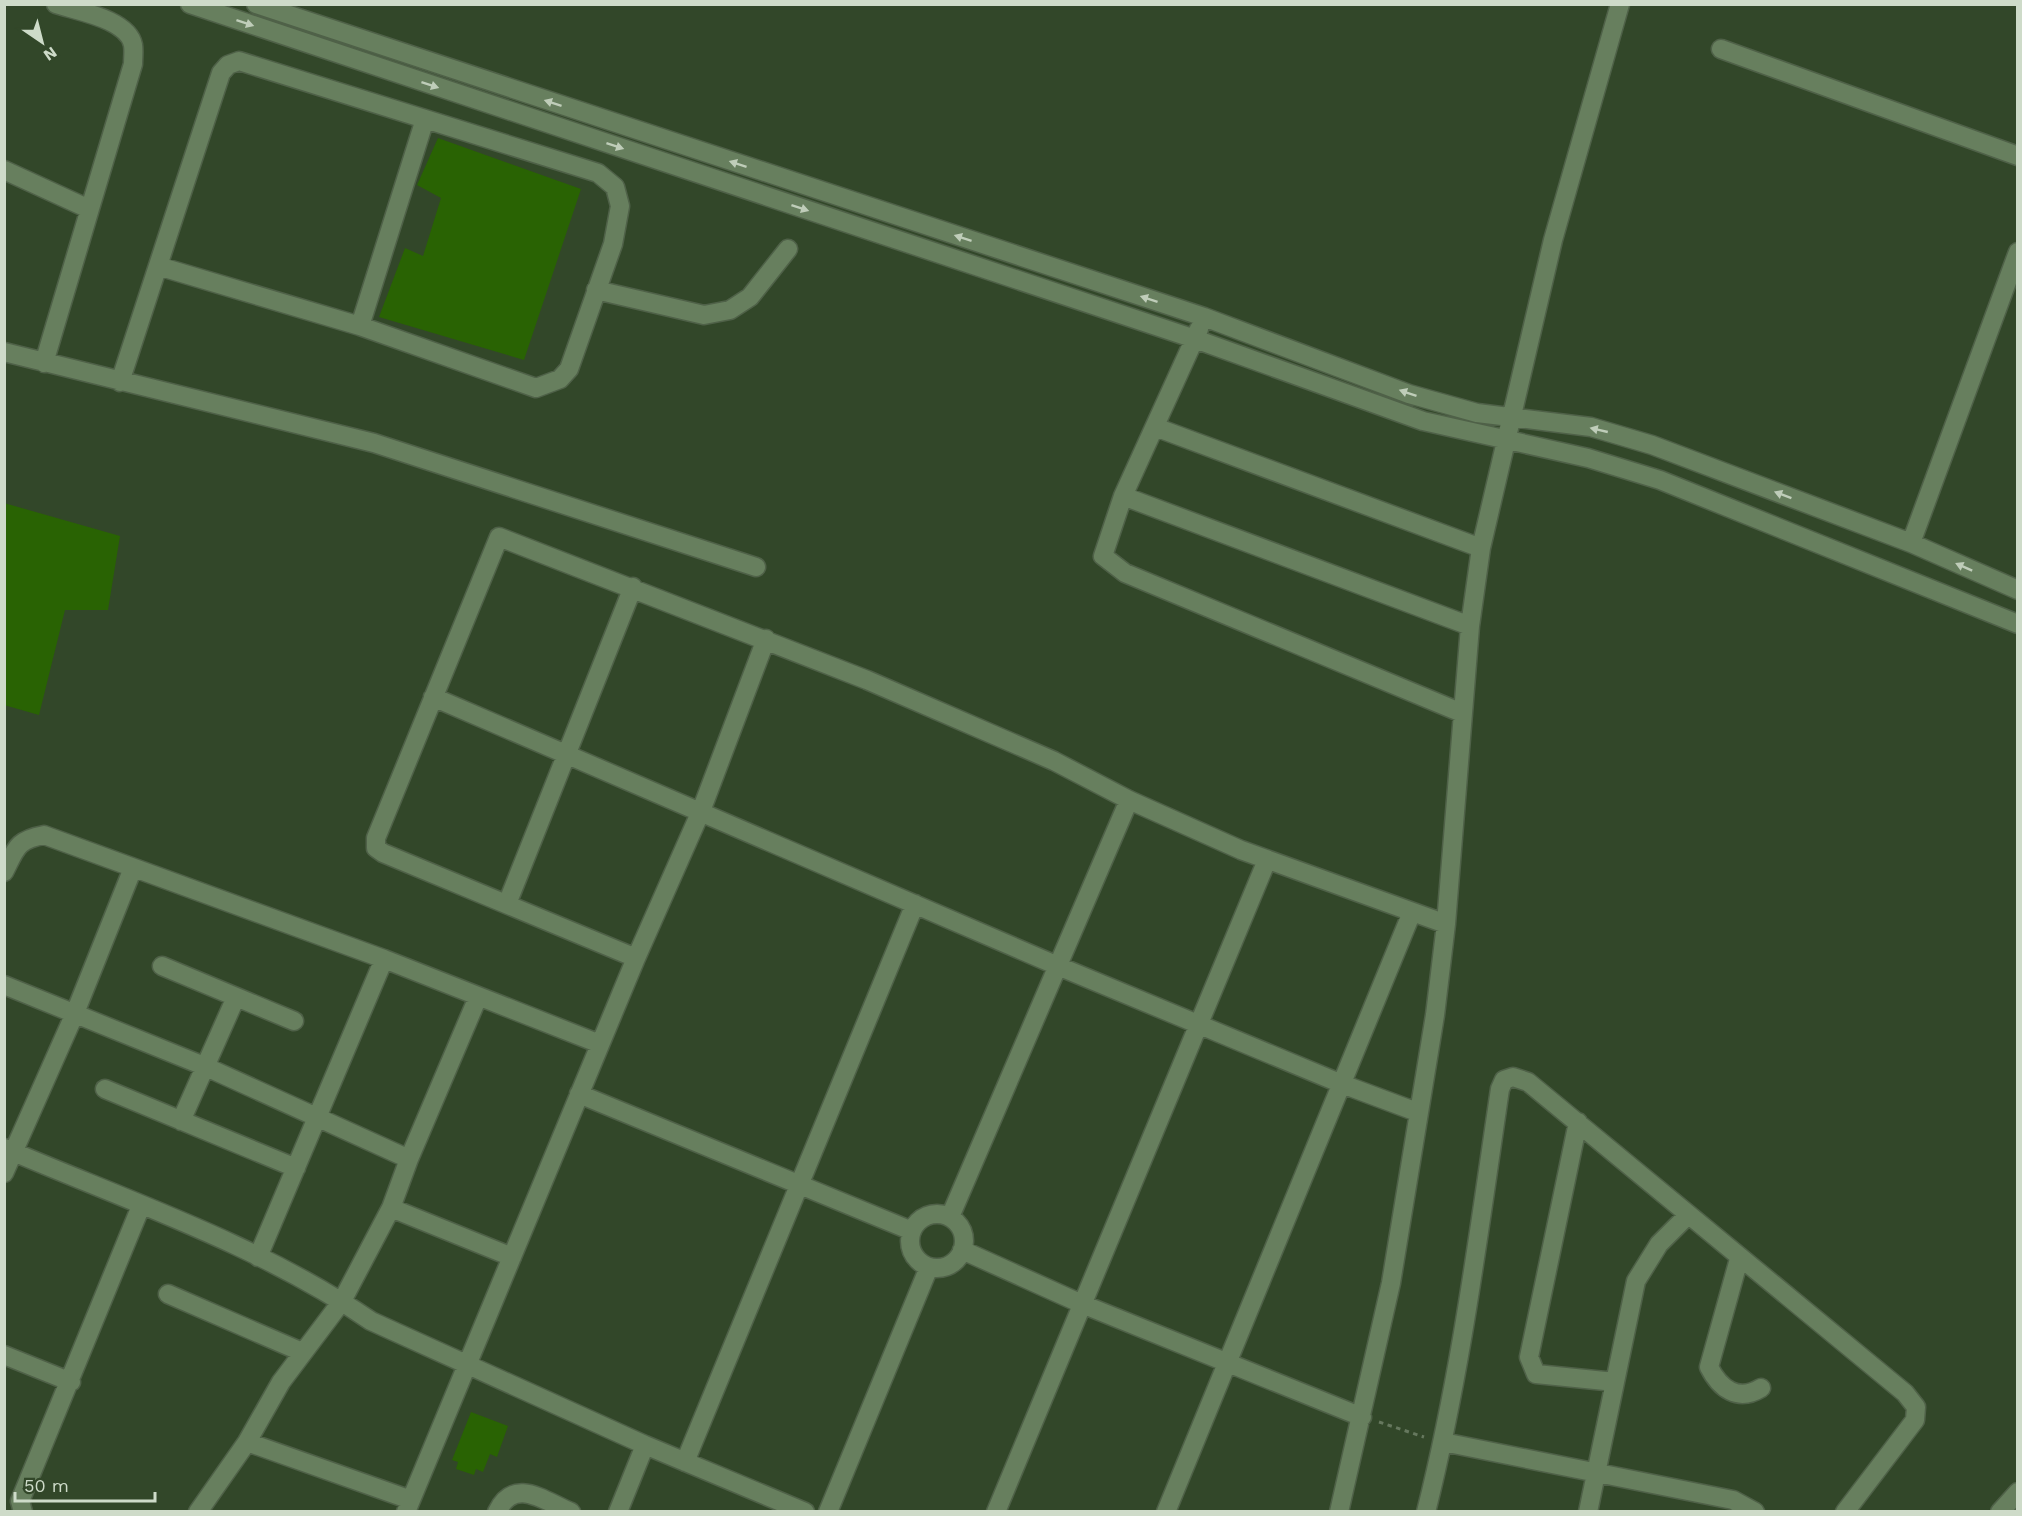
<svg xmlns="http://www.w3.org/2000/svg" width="2022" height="1516" font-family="'Work Sans',sans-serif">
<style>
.building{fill:#296303}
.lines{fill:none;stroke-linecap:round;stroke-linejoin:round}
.minor-casing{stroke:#4f6148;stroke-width:21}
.path{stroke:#66785e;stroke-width:3;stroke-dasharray:4.5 4.5;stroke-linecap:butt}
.minor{stroke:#677f5e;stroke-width:18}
.oneway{fill:#bfcdb9}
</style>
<rect width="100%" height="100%" fill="#324729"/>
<path class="building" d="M 438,138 L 581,189 L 524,360 L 379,317 L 405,248 L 423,256 L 441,198 L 417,185 Z
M 4,503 L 120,536 L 108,610 L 65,610 L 39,715 L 4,705 Z
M 471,1412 L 508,1426 L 497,1457 L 490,1454 L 483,1472 L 476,1469 L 474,1475 L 456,1469 L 458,1462 L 452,1460 Z"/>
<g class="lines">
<defs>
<path id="minor" d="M 190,4 L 1195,339 L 1423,421 L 1588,458 L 1660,480 L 2018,624
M 256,4 L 1204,317 L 1409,394 L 1477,413 L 1591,427 L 1652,445 L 1911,543 L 2018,590
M 1721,49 L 2018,156
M 4,170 L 89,209
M 596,290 L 704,315 L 730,310 L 750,297 L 788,249
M 360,326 L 425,119
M 1199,329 L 1123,496 L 1103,556 L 1125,573 L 1462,713
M 4,352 L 374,443 L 756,567
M 44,363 L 133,64 C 133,58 134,51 133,45 C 128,19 77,11 56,4
M 120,382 L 221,73 L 228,65 L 239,61 L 598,173 L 615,187 L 620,206 L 613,244 L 569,369 L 560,379 L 536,388 L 360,326 L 158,266
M 1155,427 L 1481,548
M 1123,496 L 1470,626
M 1911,543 L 2018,252
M 433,697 L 1058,966 L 1342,1084 L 1417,1112
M 4,872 C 16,849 16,840 44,835 L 384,959 L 600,1044
M 507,904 L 633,587
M 636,958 L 383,853 L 376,848 L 376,838 L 499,537 L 867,680 L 1054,761 L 1129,800 L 1241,850 L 1446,924
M 162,966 L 294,1021
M 4,985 L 204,1066 L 409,1159
M 105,1089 L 296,1168
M 579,1094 L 912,1231
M 181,1121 L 236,997
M 1578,1122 L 1529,1357 L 1536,1374 L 1615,1382
M 4,1148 C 128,1201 260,1245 371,1321 L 645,1445 L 805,1512
M 4,1173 L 75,1013 L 133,868
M 391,1208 L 512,1257
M910 1241a27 27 0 1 1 54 0a27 27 0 1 1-54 0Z
M 950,1217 L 1129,800
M 962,1250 L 1082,1304 L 1362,1417
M 258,1257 L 384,959
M 1739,1259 L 1709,1367 C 1720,1389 1738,1402 1761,1388
M 168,1294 L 302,1352
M 4,1355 L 71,1382
M 247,1442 L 411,1500
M 1443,1442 L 1733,1500 L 1755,1512
M 685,1462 L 915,904
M 23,1512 L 20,1501 L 141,1206
M 198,1512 L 247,1442 L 281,1382 L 342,1301 L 391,1208 L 409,1159 L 478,997
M 406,1512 L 636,958 L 701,811 L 766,639
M 497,1512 C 514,1476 544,1501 571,1512
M 618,1512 L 645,1445
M 828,1512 L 929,1267
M 996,1512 L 1267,860
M 1166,1512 L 1412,912
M 1339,1512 L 1391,1283 L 1435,1015 L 1446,924 L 1470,626 L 1481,548 L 1553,240 L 1620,4
M 1426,1512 C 1461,1373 1479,1230 1500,1089 L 1504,1080 L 1513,1077 L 1528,1082 L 1905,1393 L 1916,1407 L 1915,1420 L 1845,1512
M 1588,1512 L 1636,1281 L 1659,1244 L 1687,1216
M 2000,1512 L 2018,1492"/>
</defs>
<use href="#minor" class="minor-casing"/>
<path class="path" d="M 1379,1422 L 1424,1437"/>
<use href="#minor" class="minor"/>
</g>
<defs><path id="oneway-solid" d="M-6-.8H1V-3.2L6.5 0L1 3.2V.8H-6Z" transform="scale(1.5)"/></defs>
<g class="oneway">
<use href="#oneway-solid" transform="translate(245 23) rotate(18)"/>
<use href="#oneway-solid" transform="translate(430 85) rotate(18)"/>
<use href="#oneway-solid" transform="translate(553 103) rotate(-162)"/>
<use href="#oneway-solid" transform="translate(615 146) rotate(18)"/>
<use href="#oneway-solid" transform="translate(738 164) rotate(-162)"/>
<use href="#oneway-solid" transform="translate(800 208) rotate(18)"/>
<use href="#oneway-solid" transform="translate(963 238) rotate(-162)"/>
<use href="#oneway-solid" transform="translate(1149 299) rotate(-162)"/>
<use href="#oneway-solid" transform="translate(1408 393) rotate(-161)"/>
<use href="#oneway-solid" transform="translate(1599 430) rotate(-167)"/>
<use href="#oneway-solid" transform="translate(1783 495) rotate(-159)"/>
<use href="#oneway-solid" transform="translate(1964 567) rotate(-156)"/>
</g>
<rect width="2022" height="1516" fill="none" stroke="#cedbc9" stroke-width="12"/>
<g transform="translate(42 42) rotate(145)" stroke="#324729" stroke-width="4.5" paint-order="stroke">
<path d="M0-4.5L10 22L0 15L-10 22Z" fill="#cedbc9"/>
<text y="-9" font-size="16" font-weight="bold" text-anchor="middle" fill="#cedbc9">N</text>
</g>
<path d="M15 1492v9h140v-9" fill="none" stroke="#cedbc9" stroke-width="3"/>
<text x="24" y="1492" font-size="18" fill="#cedbc9" stroke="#324729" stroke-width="4.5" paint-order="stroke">50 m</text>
</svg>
